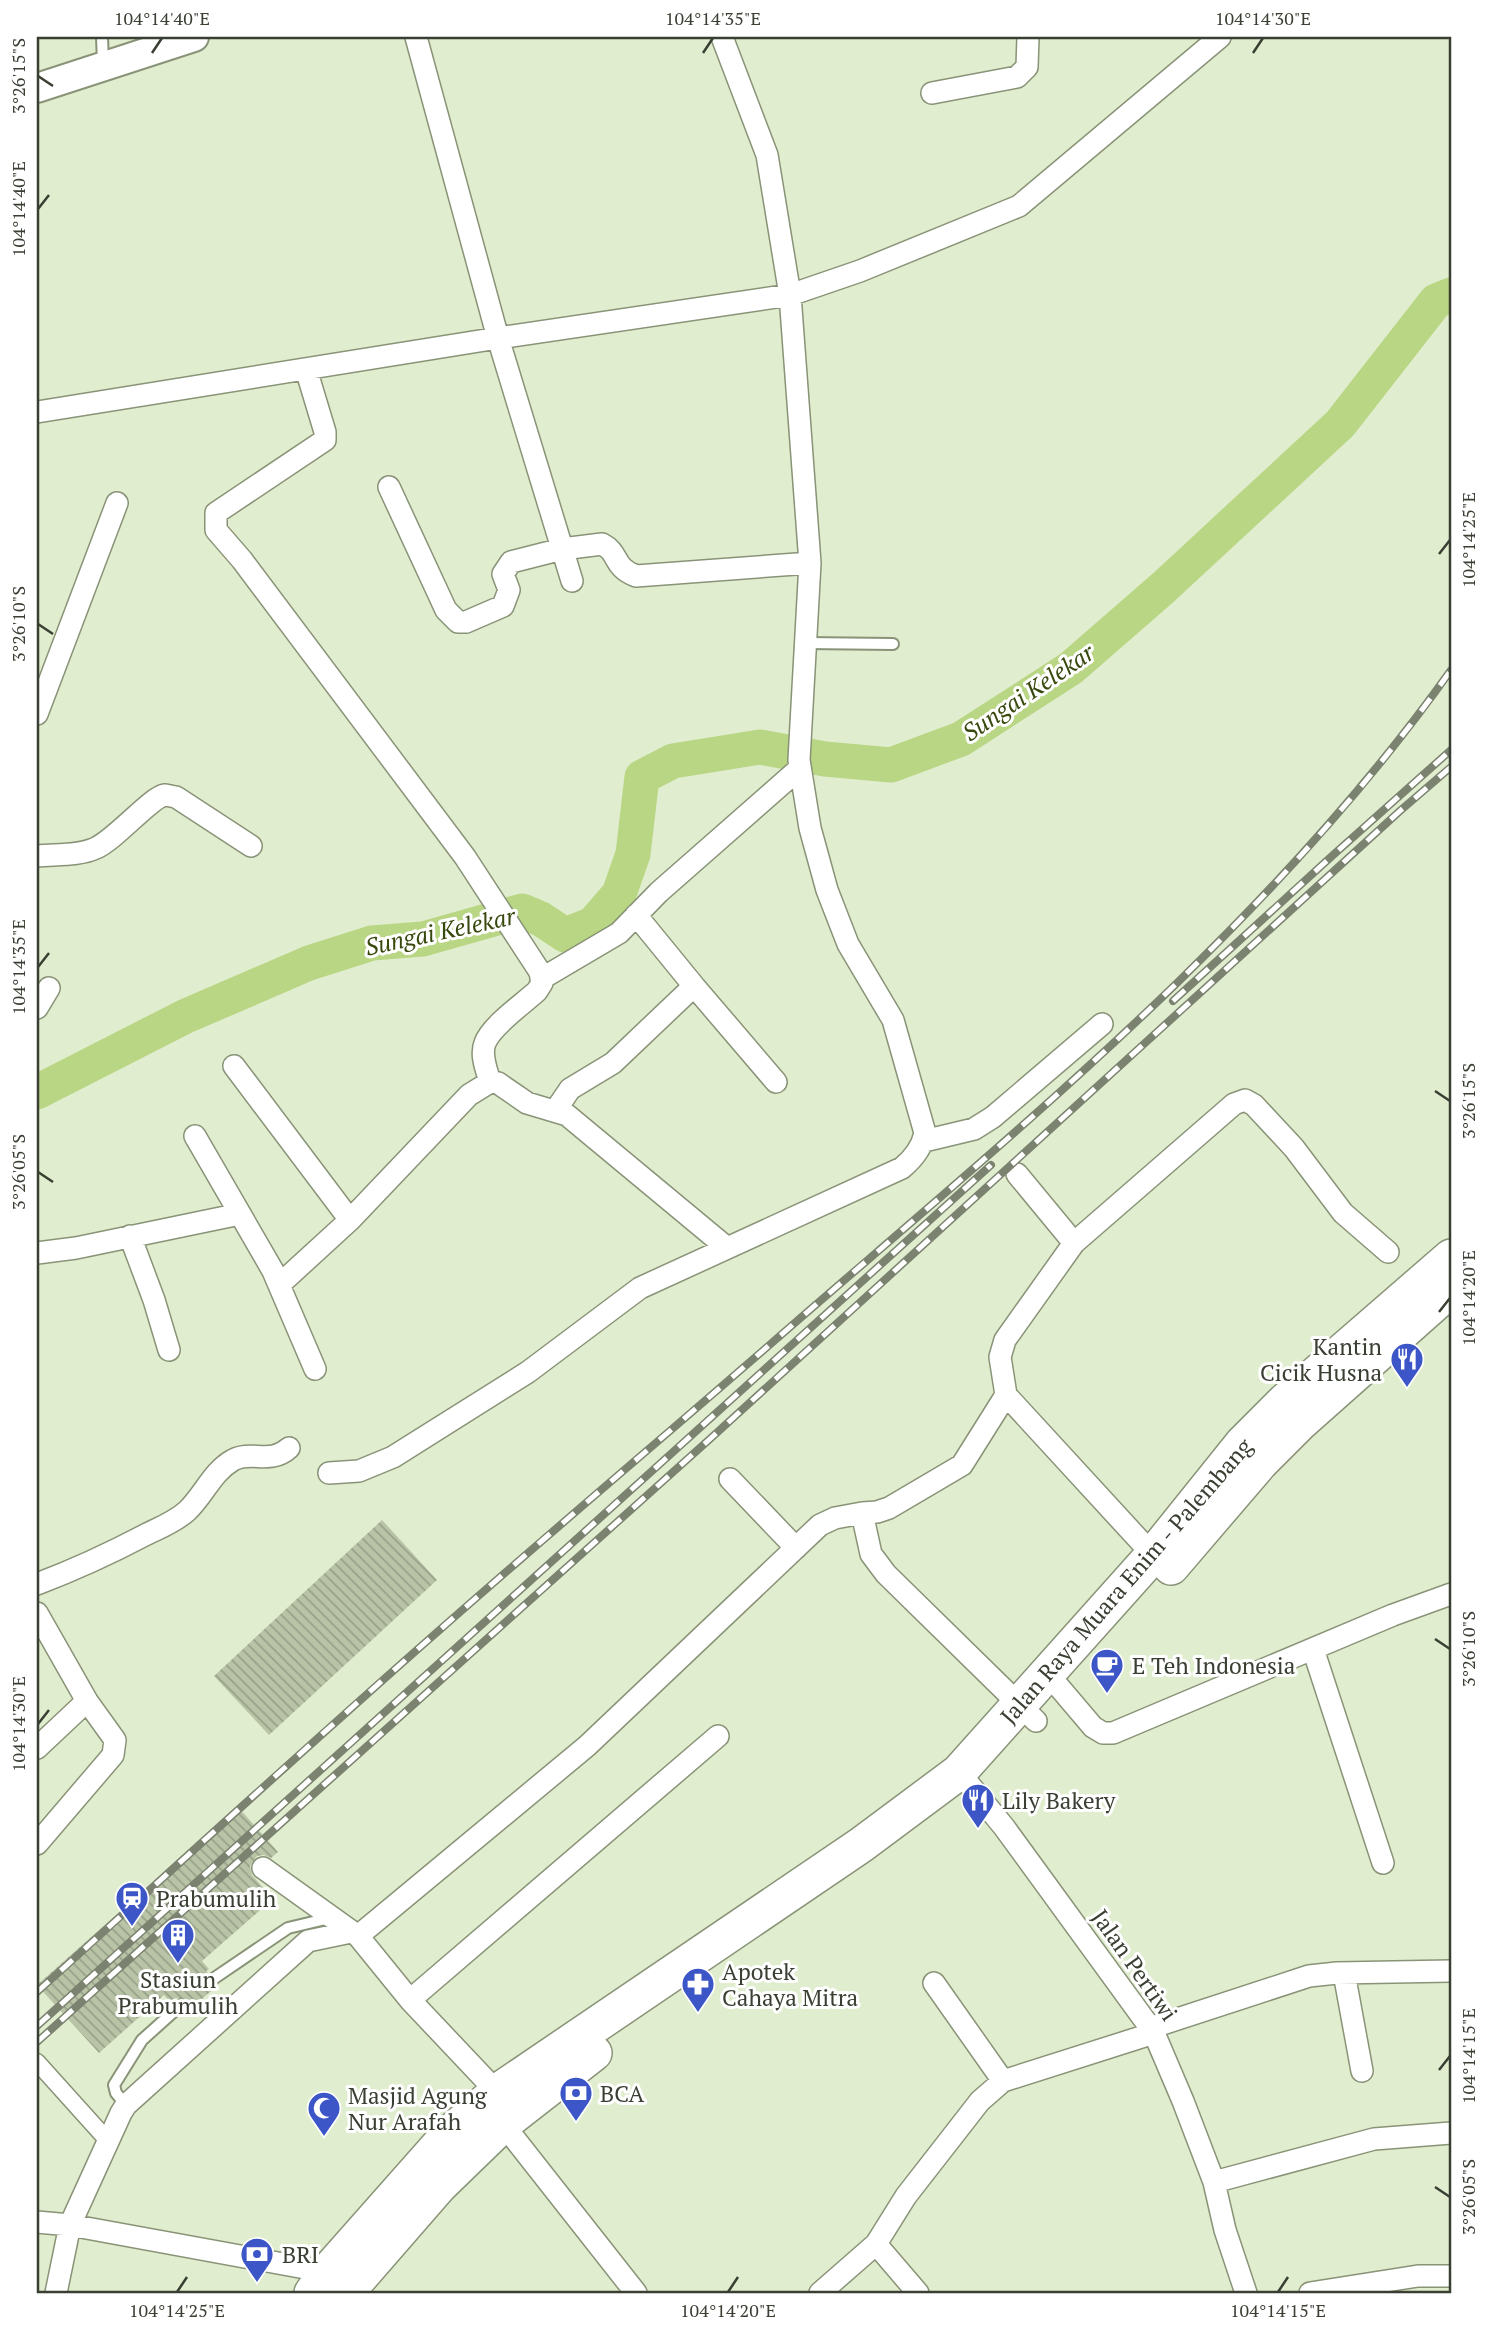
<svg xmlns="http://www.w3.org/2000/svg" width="1488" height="2330" font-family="'PT Serif',serif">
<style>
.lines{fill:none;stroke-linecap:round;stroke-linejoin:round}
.river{stroke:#b9d684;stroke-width:35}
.building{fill:url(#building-back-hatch)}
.service-casing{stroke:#899377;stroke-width:14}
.pedestrian-casing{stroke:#899377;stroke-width:19}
.minor-casing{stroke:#899377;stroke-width:24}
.tertiary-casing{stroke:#899377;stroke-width:32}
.primary-casing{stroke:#899377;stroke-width:38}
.service{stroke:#fff;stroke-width:10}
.pedestrian{stroke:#fff;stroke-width:16}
.minor{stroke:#fff;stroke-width:21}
.tertiary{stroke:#fff;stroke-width:28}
.primary{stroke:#fff;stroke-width:35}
.rail-casing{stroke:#7b8370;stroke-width:8}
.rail{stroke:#fff;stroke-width:5;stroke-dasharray:16;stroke-linecap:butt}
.ticks{fill:none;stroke:#3a3f33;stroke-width:2.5}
.labels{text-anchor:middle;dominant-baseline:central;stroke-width:6;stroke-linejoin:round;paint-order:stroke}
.poi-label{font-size:23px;fill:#3a3f33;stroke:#fff;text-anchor:start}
.street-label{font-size:23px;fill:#3a3f33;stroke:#fff}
.water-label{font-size:24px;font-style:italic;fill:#38490e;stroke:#fff}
.neatline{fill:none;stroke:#3a3f33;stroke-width:2.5}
.ticks-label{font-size:18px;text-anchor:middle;fill:#3a3f33}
</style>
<defs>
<pattern id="building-back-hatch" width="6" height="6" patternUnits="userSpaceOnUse" patternTransform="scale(1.75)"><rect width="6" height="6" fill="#b9c4a7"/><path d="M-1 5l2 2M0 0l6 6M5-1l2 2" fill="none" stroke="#97a189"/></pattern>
</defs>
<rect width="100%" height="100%" fill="#e1edcf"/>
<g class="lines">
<path class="river" d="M 37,1092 L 186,1016 L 309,963 L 372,943 L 423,939 L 522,911 L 541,919 L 565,935 L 593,924 L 619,894 L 633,854 L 642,777 L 673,761 L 760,747 L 825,759 L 891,765 L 961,739 L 1071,668 L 1164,587 L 1340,424 L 1436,301 L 1451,295"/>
</g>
<path class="building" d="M 382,1520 L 437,1580 L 269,1735 L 214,1676 Z
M 238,1807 L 278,1852 L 271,1858 L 264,1855 L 257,1856 L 250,1866 L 252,1875 L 273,1899 L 202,1961 L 209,1969 L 206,1971 L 208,1973 L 206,1983 L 210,1986 L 218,1985 L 187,2012 L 189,2004 L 186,1999 L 175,1998 L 170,2002 L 164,1995 L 99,2053 L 37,1985 Z"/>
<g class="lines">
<defs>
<path id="service" d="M 102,37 L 103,63
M 805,643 L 893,644
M 213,1979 L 288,1928 L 330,1918
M 126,2105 L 116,2093 L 114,2085 L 142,2040 L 181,2005"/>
<path id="pedestrian" d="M 37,2062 L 109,2142"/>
<path id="minor" d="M 416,37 L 498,338 L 572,581
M 932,93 L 1017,77 L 1027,67 L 1028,37
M 306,369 L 325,432 L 325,440 L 216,513 L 216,530 L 242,560 L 465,857 L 540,972 L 542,983 L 537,991 C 523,1004 491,1026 485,1043 C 480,1055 487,1071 490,1082
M 37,412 L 498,338 L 790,295 L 860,271 L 1019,206 L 1220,37
M 389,487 L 446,610 L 458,622 L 466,622 L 503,606 L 509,590 L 503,574 L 511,562 L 562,549 L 602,544 C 620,553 612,567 636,576 L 810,563
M 37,714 L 117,503
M 37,856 C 55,854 79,856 96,848 C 116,839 151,797 165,795 C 166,795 175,797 176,797 L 251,846
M 541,979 L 619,933 L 659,892 L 800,768
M 694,986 L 776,1082
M 37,1008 L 49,988
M 234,1066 L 350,1220
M 555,1111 L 570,1089 L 613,1063 L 694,986 L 636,915
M 195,1136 L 273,1271 L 315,1369
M 924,1141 L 974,1129 L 993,1117 L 1102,1024
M 130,1236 L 154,1300 L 169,1350
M 1074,1243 L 1234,1104 L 1245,1100 L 1254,1105 L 1294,1148 L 1343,1213 L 1388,1252
M 37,1253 L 76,1248 L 240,1214
M 279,1285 L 350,1220 L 469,1095 L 490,1082 L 498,1083 L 527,1103 L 567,1115 L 726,1247
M 1006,1395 L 1153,1555 L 1161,1560
M 329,1473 L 359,1471 L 393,1457 L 528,1372 L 640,1288 L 902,1168 C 914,1158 922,1148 925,1133 L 893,1020 L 848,944 L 827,890 L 810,828 L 799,760 L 810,563 L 790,295 L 767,155 L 722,37
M 730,1479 L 796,1548
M 862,1513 L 877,1512 L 889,1508 L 962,1465 L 1006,1395 L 1000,1357 L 1005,1340 L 1074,1243 L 1017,1174
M 37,1584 C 74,1570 109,1554 145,1535 C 159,1528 175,1522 187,1511 C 204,1495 212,1472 233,1460 C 252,1450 270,1465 289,1448
M 37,1613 L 87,1701 L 115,1740 L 113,1755 L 37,1844
M 1313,1649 L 1383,1863
M 1048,1674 L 1093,1727 L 1103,1733 L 1113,1733 L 1393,1615 L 1451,1594
M 37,1748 L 87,1701
M 959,1772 L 1004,1827 L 1154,2033 L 1183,2101 L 1214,2182 L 1225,2230 L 1246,2293
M 263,1868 L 358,1936 L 410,2000 L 497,2092
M 358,1936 L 587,1746 L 820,1525 L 835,1518 L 862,1513 L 871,1554 L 886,1574 L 1036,1721
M 1344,1973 L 1362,2071
M 934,1983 L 1003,2081
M 410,2000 L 718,1736
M 1150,2028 L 1309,1976 L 1337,1973 L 1451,1971
M 503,2124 L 636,2293
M 1214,2182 L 1374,2139 L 1451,2133
M 37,2222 L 70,2225 L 327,2272
M 876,2244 L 918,2293
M 56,2293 L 70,2225 L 121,2113 L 126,2105 L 308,1941 L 351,1932
M 820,2293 L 876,2244 L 906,2196 L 980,2101 L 1003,2081 L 1154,2033
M 1310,2293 L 1418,2276 L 1451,2276"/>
<path id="tertiary" d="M 37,88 L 194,37"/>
<path id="primary" d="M 1171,1567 L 1260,1463 L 1300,1423 L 1451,1289
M 312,2293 L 327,2272 L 449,2134 L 497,2092 L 861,1845 L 959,1772 L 1153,1555 L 1243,1443 L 1285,1401 L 1451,1257
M 346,2293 L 439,2186 L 503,2124 L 594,2053"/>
</defs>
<use href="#service" class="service-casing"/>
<use href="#pedestrian" class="pedestrian-casing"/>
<use href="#minor" class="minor-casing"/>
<use href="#tertiary" class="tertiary-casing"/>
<use href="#primary" class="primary-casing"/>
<use href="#service" class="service"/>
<use href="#pedestrian" class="pedestrian"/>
<use href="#minor" class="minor"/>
<use href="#tertiary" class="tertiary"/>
<use href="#primary" class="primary"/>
<defs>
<path id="rail" d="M 1173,1001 L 1332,856 L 1451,750
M 37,1992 C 172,1870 306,1747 443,1627 C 560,1524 679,1424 797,1321 C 1029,1120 1272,922 1451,670
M 37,2026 L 991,1165
M 37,2042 L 711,1438 L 1401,810 L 1451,767"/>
</defs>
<use href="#rail" class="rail-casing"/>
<use href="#rail" class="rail"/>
</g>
<path class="ticks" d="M 152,53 L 162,38M 703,53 L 713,38M 1253,53 L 1263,38M 38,76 L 53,86M 38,209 L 49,195M 1439,554 L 1450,540M 38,624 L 53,634M 38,967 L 49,953M 1435,1091 L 1450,1101M 38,1172 L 53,1182M 1439,1312 L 1450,1298M 1435,1639 L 1450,1649M 38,1724 L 49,1710M 1439,2070 L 1450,2056M 1435,2187 L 1450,2197M 177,2292 L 187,2277M 728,2292 L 738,2277M 1278,2292 L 1288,2277"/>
<defs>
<symbol id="restaurant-pin" viewBox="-11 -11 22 30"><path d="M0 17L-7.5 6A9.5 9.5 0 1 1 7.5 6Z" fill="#3c56c8" stroke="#fff"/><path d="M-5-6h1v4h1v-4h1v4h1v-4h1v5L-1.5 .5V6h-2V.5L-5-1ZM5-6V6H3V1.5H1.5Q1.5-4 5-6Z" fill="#fff"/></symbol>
<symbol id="cafe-pin" viewBox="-11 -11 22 30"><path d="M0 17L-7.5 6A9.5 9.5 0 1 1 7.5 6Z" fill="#3c56c8" stroke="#fff"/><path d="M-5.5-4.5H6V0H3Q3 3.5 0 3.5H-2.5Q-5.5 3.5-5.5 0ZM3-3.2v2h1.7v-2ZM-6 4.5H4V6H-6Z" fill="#fff"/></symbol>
<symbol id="station-pin" viewBox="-11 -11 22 30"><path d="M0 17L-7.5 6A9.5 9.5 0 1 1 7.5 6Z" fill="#3c56c8" stroke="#fff"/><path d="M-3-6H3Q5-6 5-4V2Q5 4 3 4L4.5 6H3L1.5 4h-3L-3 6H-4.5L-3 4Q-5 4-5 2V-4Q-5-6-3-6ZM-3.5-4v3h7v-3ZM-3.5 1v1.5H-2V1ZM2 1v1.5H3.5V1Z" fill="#fff"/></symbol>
<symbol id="building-pin" viewBox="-11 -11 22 30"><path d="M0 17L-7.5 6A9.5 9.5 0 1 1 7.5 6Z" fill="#3c56c8" stroke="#fff"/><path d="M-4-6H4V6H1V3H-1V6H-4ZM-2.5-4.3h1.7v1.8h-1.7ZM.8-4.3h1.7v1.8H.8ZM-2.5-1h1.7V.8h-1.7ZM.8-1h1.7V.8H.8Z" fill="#fff"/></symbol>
<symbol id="pharmacy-pin" viewBox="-11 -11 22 30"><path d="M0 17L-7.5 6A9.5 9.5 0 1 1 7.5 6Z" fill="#3c56c8" stroke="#fff"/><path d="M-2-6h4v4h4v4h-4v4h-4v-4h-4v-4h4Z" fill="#fff"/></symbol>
<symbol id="bank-pin" viewBox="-11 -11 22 30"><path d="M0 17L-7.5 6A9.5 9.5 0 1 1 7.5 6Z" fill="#3c56c8" stroke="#fff"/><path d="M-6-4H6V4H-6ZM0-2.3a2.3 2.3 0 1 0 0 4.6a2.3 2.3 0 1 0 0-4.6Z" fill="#fff"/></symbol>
<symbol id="mosque-pin" viewBox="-11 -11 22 30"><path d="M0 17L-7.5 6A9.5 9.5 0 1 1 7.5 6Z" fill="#3c56c8" stroke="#fff"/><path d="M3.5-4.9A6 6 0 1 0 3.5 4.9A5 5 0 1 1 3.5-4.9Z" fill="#fff"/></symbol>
</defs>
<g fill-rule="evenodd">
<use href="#restaurant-pin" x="1388" y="1340" width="38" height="52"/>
<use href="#cafe-pin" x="1088" y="1646" width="38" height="52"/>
<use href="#restaurant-pin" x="959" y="1781" width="38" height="52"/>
<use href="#station-pin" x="113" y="1879" width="38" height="52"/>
<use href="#building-pin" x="159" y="1916" width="38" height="52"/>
<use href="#pharmacy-pin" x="679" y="1965" width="38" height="52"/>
<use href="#bank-pin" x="557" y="2074" width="38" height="52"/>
<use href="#mosque-pin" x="305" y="2089" width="38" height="52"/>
<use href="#bank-pin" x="238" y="2235" width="38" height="52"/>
</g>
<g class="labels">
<g class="poi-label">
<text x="1382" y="1346" text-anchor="end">Kantin<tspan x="1382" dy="26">Cicik Husna</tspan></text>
<text x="1132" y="1665">E Teh Indonesia</text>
<text x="1002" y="1800">Lily Bakery</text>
<text x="156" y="1898">Prabumulih</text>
<text x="722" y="1971">Apotek<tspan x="722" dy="26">Cahaya Mitra</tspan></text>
<text x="178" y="1979" text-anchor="middle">Stasiun<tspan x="178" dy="26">Prabumulih</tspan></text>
<text x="600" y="2093">BCA</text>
<text x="348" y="2095">Masjid Agung<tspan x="348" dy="26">Nur Arafah</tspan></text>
<text x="282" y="2254">BRI</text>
</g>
<g class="street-label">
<text transform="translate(1126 1581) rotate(-49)">Jalan Raya Muara Enim - Palembang</text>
<text transform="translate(1135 1965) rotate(55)">Jalan Pertiwi</text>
</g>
<g class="water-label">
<text transform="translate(1028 692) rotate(-34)">Sungai Kelekar</text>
<text transform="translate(440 931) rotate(-12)">Sungai Kelekar</text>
</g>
</g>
<rect width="1488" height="2330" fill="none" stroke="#ffffff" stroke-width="77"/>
<rect x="38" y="38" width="1412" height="2254" class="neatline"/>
<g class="ticks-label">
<text x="162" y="25">104°14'40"E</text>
<text x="713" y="25">104°14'35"E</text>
<text x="1263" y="25">104°14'30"E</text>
<text transform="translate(19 76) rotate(-90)" y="6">3°26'15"S</text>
<text transform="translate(19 209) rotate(-90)" y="6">104°14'40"E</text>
<text transform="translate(1469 540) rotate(-90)" y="6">104°14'25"E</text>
<text transform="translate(19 624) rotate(-90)" y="6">3°26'10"S</text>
<text transform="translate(19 967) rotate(-90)" y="6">104°14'35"E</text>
<text transform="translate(1469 1101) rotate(-90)" y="6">3°26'15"S</text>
<text transform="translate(19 1172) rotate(-90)" y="6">3°26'05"S</text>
<text transform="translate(1469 1298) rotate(-90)" y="6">104°14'20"E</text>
<text transform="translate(1469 1649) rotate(-90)" y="6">3°26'10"S</text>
<text transform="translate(19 1724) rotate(-90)" y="6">104°14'30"E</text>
<text transform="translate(1469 2056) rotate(-90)" y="6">104°14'15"E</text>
<text transform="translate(1469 2197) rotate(-90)" y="6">3°26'05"S</text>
<text x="177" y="2317">104°14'25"E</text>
<text x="728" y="2317">104°14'20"E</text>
<text x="1278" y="2317">104°14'15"E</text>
</g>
</svg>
